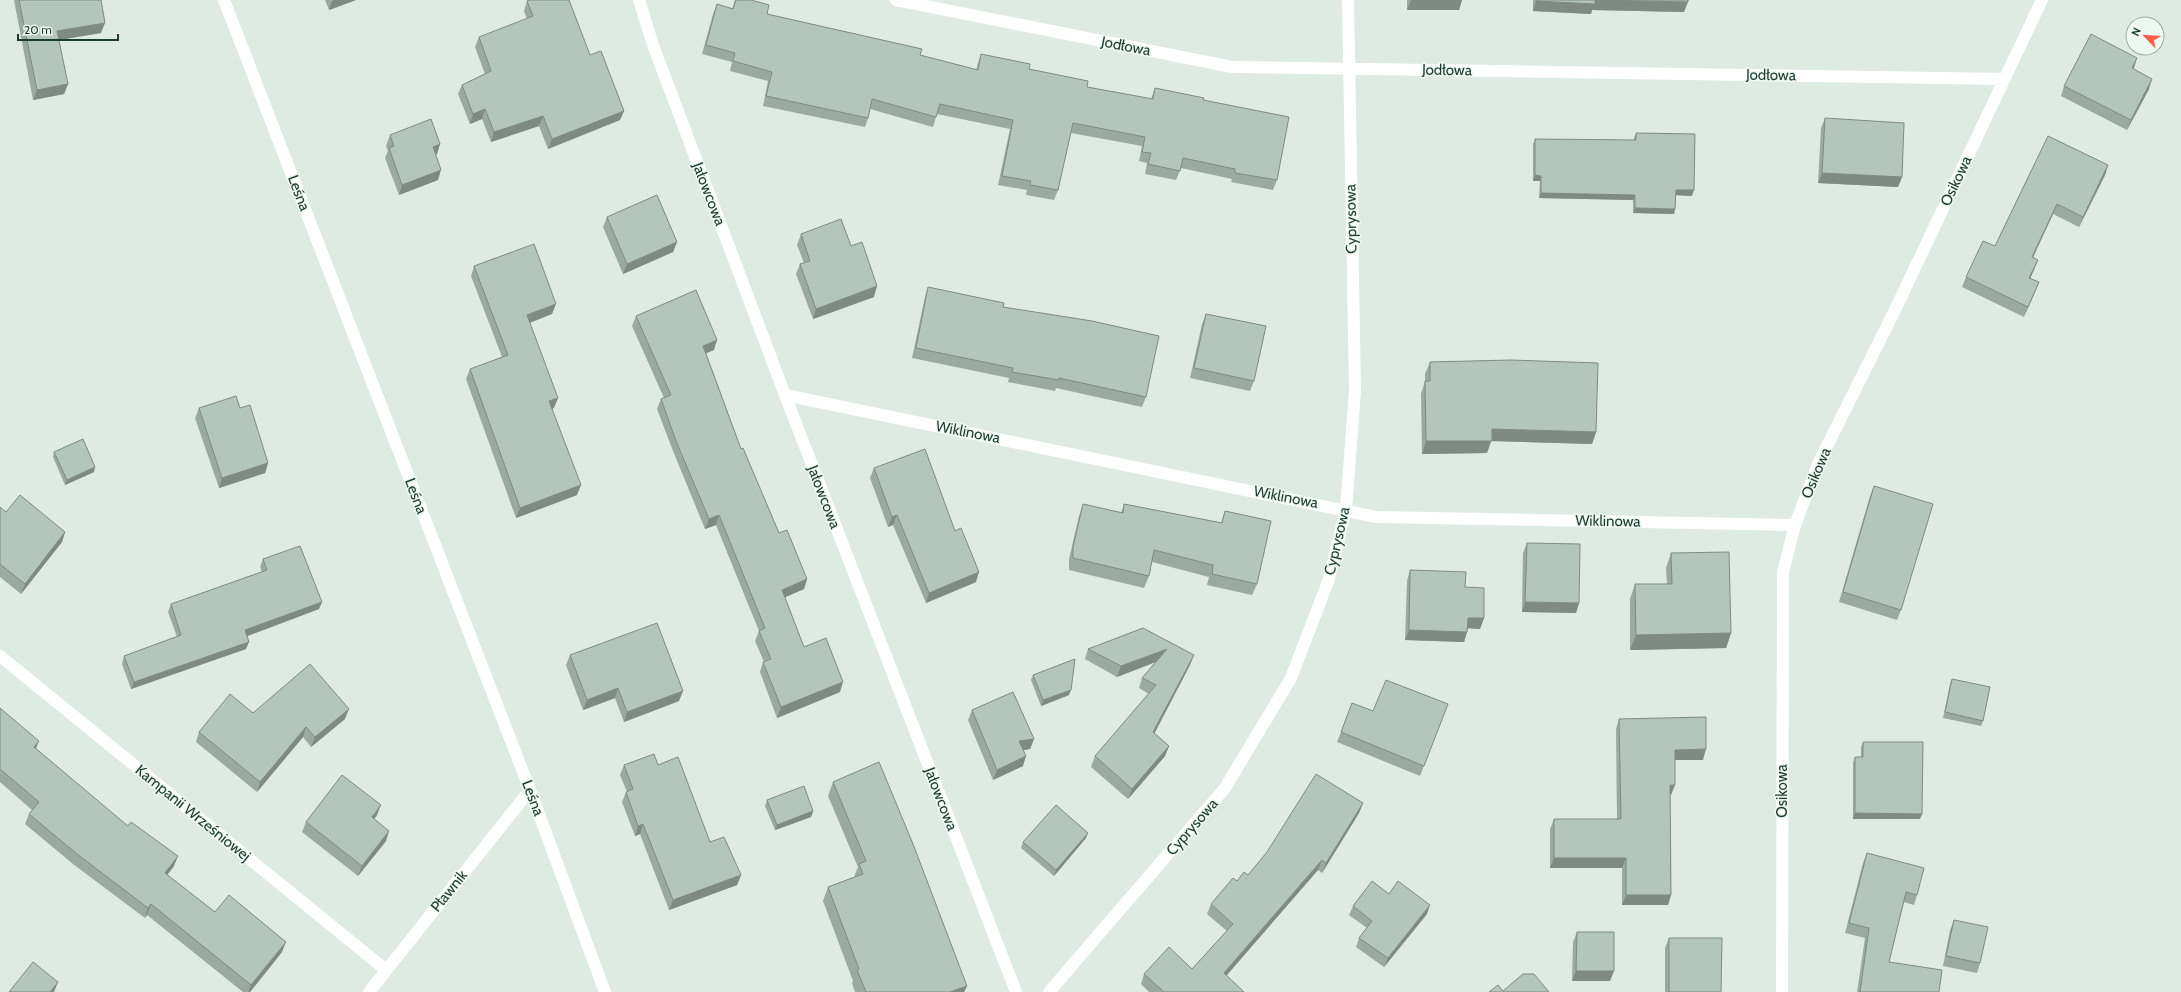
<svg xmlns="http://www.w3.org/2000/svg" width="2181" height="992" font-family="Cabin,sans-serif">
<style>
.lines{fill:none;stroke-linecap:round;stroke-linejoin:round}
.minor{stroke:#fff;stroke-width:12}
.wall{fill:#99aaa2}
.shaded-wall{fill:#7d8b84}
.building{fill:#b2c6bc;stroke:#7d8b84}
.labels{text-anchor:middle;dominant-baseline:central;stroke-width:3;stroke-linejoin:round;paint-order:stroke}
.street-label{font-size:15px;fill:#1d3c30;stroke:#eef8f2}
</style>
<rect width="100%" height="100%" fill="#ddebe3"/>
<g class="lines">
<path class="minor" d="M 224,0 L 530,790 L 605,992
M 639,0 L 653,45 L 785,395 L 1016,992
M 896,0 L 1232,67 L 2005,79
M 785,395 L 1376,517 L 1795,525
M 0,656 L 386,970
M 369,992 L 530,790
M 1049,992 L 1225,788 L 1291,678 L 1329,579 L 1346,509 L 1355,391 L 1348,0
M 1782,992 L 1783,572 L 1795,525 L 1818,464 L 1894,312 L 2042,0"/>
</g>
<path class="wall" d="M 14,0 L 101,0 L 101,33 L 59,40 L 68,84 L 64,94 L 33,100 Z
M 325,0 L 356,0 L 329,10 Z
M 735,0 L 751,0 L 767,14 L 976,70 L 978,63 L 981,54 L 1029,69 L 1087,87 L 1151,99 L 1155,88 L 1203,100 L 1277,180 L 1273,190 L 1231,182 L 1232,179 L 1181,168 L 1176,180 L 1145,174 L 1147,163 L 1139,161 L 1142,146 L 1071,133 L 1058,190 L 1054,200 L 1026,195 L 1027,190 L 998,185 L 1010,129 L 937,114 L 933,127 L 870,109 L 868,118 L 865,127 L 763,106 L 768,81 L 730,71 L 732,62 L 702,54 L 713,14 L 717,4 L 732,9 Z
M 1407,0 L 1462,0 L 1459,10 L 1407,10 Z
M 1533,0 L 1688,0 L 1684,12 L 1592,10 L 1591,14 L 1533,11 Z
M 527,1 L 590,55 L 624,111 L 620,120 L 548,149 L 539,126 L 491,142 L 482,119 L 470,124 L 458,94 L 462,85 L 485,74 L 475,47 L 479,37 L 527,19 L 524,11 Z
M 2133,69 L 2149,89 L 2127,130 L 2061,96 L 2064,86 Z
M 1825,118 L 1902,177 L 1898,187 L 1818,183 L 1821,128 Z
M 1636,133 L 1692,196 L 1676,195 L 1675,209 L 1674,214 L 1633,213 L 1633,200 L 1539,198 L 1540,181 L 1533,181 L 1533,144 L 1535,139 L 1634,140 L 1634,138 Z
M 390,135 L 440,144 L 437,154 L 436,155 L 438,180 L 399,195 L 385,158 L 388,151 L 386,146 Z
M 2108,165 L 2105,175 L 2079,227 L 2053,214 L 2033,258 L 2038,260 L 2030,278 L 2039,282 L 2035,292 L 2024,317 L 1962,287 L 1966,277 L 1995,246 Z
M 607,217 L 677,242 L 673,252 L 623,274 L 603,227 Z
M 801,234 L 851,246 L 874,297 L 813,319 L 796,274 L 800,264 L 804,263 L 797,245 Z
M 474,266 L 552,314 L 530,323 L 554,408 L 552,409 L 577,495 L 516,518 L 466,379 L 470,369 L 502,357 L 471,276 Z
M 928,287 L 1003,307 L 1146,397 L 1142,407 L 1056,388 L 1055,391 L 1008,382 L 1009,378 L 912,358 L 925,297 Z
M 1206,314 L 1254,381 L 1250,391 L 1190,378 L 1202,324 Z
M 636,316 L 714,350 L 706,353 L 741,449 L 779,533 L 807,579 L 804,589 L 785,597 L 804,647 L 840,692 L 777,718 L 760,672 L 763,662 L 764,662 L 755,641 L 759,631 L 716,525 L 705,529 L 673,451 L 657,409 L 661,399 L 664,398 L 632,326 Z
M 1430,362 L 1596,432 L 1592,444 L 1491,441 L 1487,453 L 1422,454 L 1421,394 L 1425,381 L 1425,374 Z
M 199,408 L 240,408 L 268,463 L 265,473 L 219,488 L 195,418 Z
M 54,452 L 94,472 L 65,485 L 53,457 Z
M 874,468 L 955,531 L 976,582 L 926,603 L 893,525 L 888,527 L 870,478 Z
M 1874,486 L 1901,610 L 1897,620 L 1839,602 L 1870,496 Z
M 1083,504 L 1121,513 L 1124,504 L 1221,523 L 1225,511 L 1257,584 L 1252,595 L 1207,585 L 1209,577 L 1152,562 L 1149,576 L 1144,588 L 1069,570 L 1069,559 L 1079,516 Z
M 0,507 L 6,512 L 65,532 L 62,542 L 21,594 L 0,577 Z
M 1527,543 L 1579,603 L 1576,613 L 1522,612 L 1523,553 Z
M 1671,553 L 1731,633 L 1726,648 L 1630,650 L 1630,599 L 1635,584 L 1667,584 L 1666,568 Z
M 263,559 L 319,609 L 247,636 L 246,649 L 131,689 L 122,664 L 124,656 L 177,637 L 168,612 L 171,604 L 262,572 L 260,567 Z
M 1410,570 L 1465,587 L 1484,618 L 1480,629 L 1468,628 L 1467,632 L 1464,642 L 1405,640 L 1407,581 Z
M 1088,649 L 1190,665 L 1154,733 L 1169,746 L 1165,756 L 1128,799 L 1091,767 L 1095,756 L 1149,694 L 1139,688 L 1142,678 L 1156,662 L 1117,677 L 1085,659 Z
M 570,655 L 679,701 L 624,722 L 615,698 L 583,710 L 566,665 Z
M 1033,675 L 1069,695 L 1041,706 L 1031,680 Z
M 1952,679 L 1983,721 L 1981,726 L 1943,718 L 1950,684 Z
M 0,708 L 36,749 L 174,866 L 167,875 L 215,912 L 282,952 L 250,992 L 243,992 L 147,915 L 145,918 L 73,864 L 25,824 L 29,814 L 32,810 L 0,782 Z
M 972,710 L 1034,739 L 1030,749 L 1024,750 L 1023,766 L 993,780 L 968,720 Z
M 1373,711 L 1444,714 L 1420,776 L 1337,742 L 1341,732 Z
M 253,713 L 345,719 L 311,747 L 303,737 L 257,792 L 196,742 L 199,732 Z
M 1619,719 L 1703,760 L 1675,760 L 1671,795 L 1670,795 L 1671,895 L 1668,905 L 1622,905 L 1622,868 L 1550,868 L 1550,829 L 1554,819 L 1617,819 L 1616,729 Z
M 1863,742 L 1920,819 L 1853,819 L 1853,762 L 1855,757 L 1861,757 L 1861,747 Z
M 624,765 L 658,765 L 710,842 L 741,875 L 737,885 L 669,910 L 640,834 L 635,836 L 622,802 L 626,792 L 627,792 L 620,775 Z
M 833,782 L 967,986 L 964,992 L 855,992 L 852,983 L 853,981 L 823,901 L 828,887 L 854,877 L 858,867 L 828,796 Z
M 767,800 L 813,811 L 811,817 L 775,830 L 765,806 Z
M 1363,803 L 1359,813 L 1322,873 L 1318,870 L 1226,976 L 1244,992 L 1149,992 L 1141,984 L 1144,974 L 1192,969 L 1227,931 L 1207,914 L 1211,904 L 1237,881 Z
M 377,815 L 374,819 L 386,841 L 358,876 L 302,832 L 306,822 Z
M 1086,838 L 1054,876 L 1021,848 L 1023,842 Z
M 1867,853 L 1917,895 L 1914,905 L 1904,902 L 1889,962 L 1939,992 L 1857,992 L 1865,938 L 1845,933 L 1863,863 Z
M 1389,894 L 1427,914 L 1384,967 L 1356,947 L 1359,938 L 1367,928 L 1349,915 L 1353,906 Z
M 1954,920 L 1980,963 L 1977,973 L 1943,966 L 1950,930 Z
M 1577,932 L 1610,981 L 1572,981 L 1573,942 Z
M 1669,938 L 1721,992 L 1665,992 L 1665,948 Z"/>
<path class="shaded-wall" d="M 335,0 L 356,0 L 329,10 L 332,1 Z
M 1411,0 L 1462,0 L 1459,10 L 1407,10 Z
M 1595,0 L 1688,2 L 1684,12 L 1592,10 L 1591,14 L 1533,11 L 1536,1 Z
M 105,23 L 101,33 L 53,41 L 57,31 Z
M 2137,58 L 2134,68 L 2128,78 L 2132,68 Z
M 2152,79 L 2149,89 L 2127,130 L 2131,120 Z
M 68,84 L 64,94 L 33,100 L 37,90 Z
M 485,109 L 482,119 L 470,124 L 473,114 Z
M 624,111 L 620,120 L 548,149 L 552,139 Z
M 543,116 L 539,126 L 491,142 L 494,132 Z
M 440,144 L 437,154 L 429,157 L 433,147 Z
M 2108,165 L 2105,175 L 2079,227 L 2083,217 Z
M 441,170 L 438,180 L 399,195 L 402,185 Z
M 1822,173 L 1902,177 L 1898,187 L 1818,183 Z
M 1535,175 L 1541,176 L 1540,181 L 1533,181 Z
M 1676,190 L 1694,190 L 1692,196 L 1674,195 Z
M 1541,193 L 1635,195 L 1633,200 L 1539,198 Z
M 2057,204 L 2053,214 L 2028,267 L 2032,257 Z
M 1635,208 L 1675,209 L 1674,214 L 1633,213 Z
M 677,242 L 673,252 L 623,274 L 627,264 Z
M 2038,260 L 2034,270 L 2026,288 L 2029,278 Z
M 2039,282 L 2035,292 L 2024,317 L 2028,307 Z
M 877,286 L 874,297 L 813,319 L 816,309 Z
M 556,304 L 552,314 L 523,325 L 527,315 Z
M 717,340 L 714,350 L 699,356 L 703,346 Z
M 558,398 L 554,408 L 546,411 L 549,401 Z
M 1492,429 L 1596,432 L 1592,444 L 1491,441 L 1487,453 L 1422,454 L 1426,441 Z
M 268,463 L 265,473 L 219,488 L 222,478 Z
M 95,467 L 94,472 L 65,485 L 67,480 Z
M 581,485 L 577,495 L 516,518 L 520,508 Z
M 719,515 L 716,525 L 705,529 L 709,519 Z
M 897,515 L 893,525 L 888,527 L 892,517 Z
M 65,532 L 62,542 L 21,594 L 25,584 Z
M 979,572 L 976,582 L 926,603 L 929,593 Z
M 807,579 L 804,589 L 779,600 L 782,590 Z
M 322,602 L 319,609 L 242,638 L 245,630 Z
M 1525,602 L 1579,603 L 1576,613 L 1522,612 Z
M 1468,618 L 1484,618 L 1480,629 L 1464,628 Z
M 1409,630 L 1467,632 L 1464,642 L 1405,640 Z
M 1731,633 L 1726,648 L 1630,650 L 1636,635 Z
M 249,642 L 246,649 L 131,689 L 134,682 Z
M 1167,649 L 1163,659 L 1117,677 L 1121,666 Z
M 1194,655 L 1190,665 L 1150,742 L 1153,732 Z
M 843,682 L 840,692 L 777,718 L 781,707 Z
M 618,688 L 615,698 L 583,710 L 587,700 Z
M 1071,690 L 1069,695 L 1041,706 L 1043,700 Z
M 683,691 L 679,701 L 624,722 L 627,712 Z
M 349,709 L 345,719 L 311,747 L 315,737 Z
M 306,727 L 303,737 L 257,792 L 260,782 Z
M 1034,739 L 1030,749 L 1016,751 L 1019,741 Z
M 39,741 L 35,751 L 34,747 Z
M 1169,746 L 1165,756 L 1128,799 L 1132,789 Z
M 1706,749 L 1703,760 L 1671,760 L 1675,750 Z
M 1026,756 L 1023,766 L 993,780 L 997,770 Z
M 1670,785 L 1675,785 L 1671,795 L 1666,795 Z
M 1363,803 L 1359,813 L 1322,873 L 1326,863 Z
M 381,805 L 377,815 L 368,827 L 372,817 Z
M 813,811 L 811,817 L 775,830 L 777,825 Z
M 1855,813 L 1922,814 L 1920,819 L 1853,819 Z
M 643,824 L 640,834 L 635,836 L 638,826 Z
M 389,831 L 386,841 L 358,876 L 362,866 Z
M 1088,833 L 1086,838 L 1054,876 L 1056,870 Z
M 178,856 L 174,866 L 161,883 L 165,873 Z
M 1554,858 L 1626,858 L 1622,868 L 1550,868 Z
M 1322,860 L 1318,870 L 1220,983 L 1224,973 Z
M 741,875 L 737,885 L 669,910 L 673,900 Z
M 1626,895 L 1671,895 L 1668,905 L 1622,905 Z
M 151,904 L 147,915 L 145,918 L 148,908 Z
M 1430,905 L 1427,914 L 1384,967 L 1388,958 Z
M 286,942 L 282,952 L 250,992 L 248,992 L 251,985 Z
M 1576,971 L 1614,971 L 1610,981 L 1572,981 Z
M 58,982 L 54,992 L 50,992 Z
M 967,986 L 964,992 L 950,992 Z"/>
<path class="building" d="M 19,0 L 101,0 L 105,23 L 57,31 L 68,84 L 37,90 Z
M 530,0 L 569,0 L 590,55 L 601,51 L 624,111 L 552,139 L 543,116 L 494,132 L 485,109 L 473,114 L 462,85 L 491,71 L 479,37 L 533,16 L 527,1 Z
M 736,0 L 751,0 L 769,5 L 767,14 L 922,49 L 920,55 L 978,70 L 981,54 L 1030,64 L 1029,69 L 1088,81 L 1087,87 L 1153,99 L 1155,88 L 1204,98 L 1203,100 L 1289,117 L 1277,180 L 1235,173 L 1235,169 L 1183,158 L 1180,171 L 1148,164 L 1151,153 L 1142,152 L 1145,137 L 1073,123 L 1058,190 L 1030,185 L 1031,181 L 1002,176 L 1013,120 L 940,104 L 936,117 L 872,99 L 868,118 L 766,96 L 772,72 L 733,61 L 735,53 L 706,45 L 717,4 L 733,9 Z
M 1536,0 L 1595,0 L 1595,4 L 1536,1 Z
M 1598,0 L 1688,0 L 1688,2 Z
M 2091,34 L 2137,58 L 2132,68 L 2152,79 L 2131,120 L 2064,86 Z
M 1825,118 L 1904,123 L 1902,177 L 1822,173 Z
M 431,119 L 440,144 L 433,147 L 441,170 L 402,185 L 389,148 L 394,146 L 390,135 Z
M 1636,133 L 1695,134 L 1694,190 L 1676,190 L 1675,209 L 1635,208 L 1635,195 L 1541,193 L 1541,176 L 1535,175 L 1535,139 L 1636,140 Z
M 2048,136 L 2108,165 L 2083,217 L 2057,204 L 2032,257 L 2038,260 L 2029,278 L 2039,282 L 2028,307 L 1966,277 L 1983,241 L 1995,246 Z
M 657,195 L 677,242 L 627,264 L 607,217 Z
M 841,219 L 851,246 L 862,242 L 877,286 L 816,309 L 800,264 L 810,261 L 801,234 Z
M 534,244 L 556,304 L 527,315 L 558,398 L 549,401 L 581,485 L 520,508 L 470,369 L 508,355 L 474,266 Z
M 928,287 L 1004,303 L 1003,307 L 1092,321 L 1159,336 L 1146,397 L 1059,378 L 1059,380 L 1012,372 L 1013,368 L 916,348 Z
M 696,290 L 717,340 L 703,346 L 741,449 L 743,448 L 779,533 L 787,530 L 807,579 L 782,590 L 804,647 L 826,638 L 843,682 L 781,707 L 763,662 L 771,659 L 759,631 L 765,628 L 719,515 L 709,519 L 676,441 L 661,399 L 671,395 L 636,316 Z
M 1206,314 L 1266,326 L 1254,381 L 1194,368 Z
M 1511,360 L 1598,363 L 1596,432 L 1492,429 L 1492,441 L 1426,441 L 1425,381 L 1430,381 L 1430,362 Z
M 236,396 L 240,408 L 250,405 L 268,463 L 222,478 L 199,408 Z
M 83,439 L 95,467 L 67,480 L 54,452 Z
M 925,449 L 955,531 L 961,528 L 979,572 L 929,593 L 897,515 L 892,517 L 874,468 Z
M 1874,486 L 1933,504 L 1901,610 L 1843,592 Z
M 20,495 L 65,532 L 25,584 L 0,564 L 0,507 L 6,512 Z
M 1083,504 L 1123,513 L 1124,504 L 1222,523 L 1225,511 L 1271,521 L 1257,584 L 1212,574 L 1213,565 L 1154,550 L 1149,576 L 1073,558 L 1073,547 Z
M 1527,543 L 1580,544 L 1579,603 L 1525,602 Z
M 300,546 L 322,602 L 245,630 L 249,642 L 134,682 L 124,656 L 181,635 L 171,604 L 267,570 L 263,559 Z
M 1729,552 L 1731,633 L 1636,635 L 1635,584 L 1672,584 L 1671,553 Z
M 1410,570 L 1466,572 L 1465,587 L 1484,588 L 1484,618 L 1468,618 L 1467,632 L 1409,630 Z
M 657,623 L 683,691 L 627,712 L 618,688 L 587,700 L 570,655 Z
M 1143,628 L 1194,655 L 1153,732 L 1169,746 L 1132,789 L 1095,756 L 1156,685 L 1142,678 L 1167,649 L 1121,666 L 1088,649 Z
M 1075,659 L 1071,690 L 1043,700 L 1033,675 Z
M 310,664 L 349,709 L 315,737 L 306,727 L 260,782 L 199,732 L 230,694 L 253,713 Z
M 1952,679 L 1990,687 L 1983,721 L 1945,712 Z
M 1386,680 L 1448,704 L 1424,766 L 1341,732 L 1352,703 L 1373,711 Z
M 1013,692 L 1034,739 L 1019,741 L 1026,756 L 997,770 L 972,710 Z
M 0,708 L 39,741 L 34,747 L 128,826 L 131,822 L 178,856 L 165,873 L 215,912 L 229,895 L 286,942 L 251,985 L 151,904 L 148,908 L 77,854 L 29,814 L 39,802 L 0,769 Z
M 1706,717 L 1706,749 L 1675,750 L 1675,785 L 1670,785 L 1671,895 L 1626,895 L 1626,858 L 1554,858 L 1554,819 L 1621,819 L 1619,719 Z
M 1863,742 L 1923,742 L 1922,814 L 1855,813 L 1855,757 L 1863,757 Z
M 654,754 L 658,765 L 678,757 L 710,842 L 724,837 L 741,875 L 673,900 L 643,824 L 638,826 L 626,792 L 633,789 L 624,765 Z
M 879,762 L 913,844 L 967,986 L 950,992 L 866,992 L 857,970 L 859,969 L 828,887 L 863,874 L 859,864 L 866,861 L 833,782 Z
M 1316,774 L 1363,803 L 1326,863 L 1322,860 L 1224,973 L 1244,992 L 1164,992 L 1144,974 L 1169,947 L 1192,969 L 1233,924 L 1211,904 L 1233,878 L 1237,881 L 1244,872 L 1248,875 L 1267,852 Z
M 342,775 L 381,805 L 372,817 L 389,831 L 362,866 L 306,822 Z
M 804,786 L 813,811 L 777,825 L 767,800 Z
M 1056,805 L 1088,833 L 1056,870 L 1023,842 Z
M 1867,853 L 1924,868 L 1917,895 L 1906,892 L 1889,962 L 1942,970 L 1939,992 L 1860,992 L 1869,928 L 1849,923 Z
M 1372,881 L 1389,894 L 1398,881 L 1430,905 L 1388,958 L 1359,938 L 1372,921 L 1353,906 Z
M 1954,920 L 1988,927 L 1980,963 L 1946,956 Z
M 1577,932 L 1614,932 L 1614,971 L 1576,971 Z
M 1669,938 L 1722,938 L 1721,992 L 1669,992 Z
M 33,962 L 58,982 L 50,992 L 9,992 Z
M 1523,974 L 1534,974 L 1549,992 L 1489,992 L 1498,985 L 1503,991 Z"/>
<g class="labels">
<g class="street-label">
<text transform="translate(1126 46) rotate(11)">Jodłowa</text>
<text transform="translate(1447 70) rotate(1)">Jodłowa</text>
<text transform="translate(1771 75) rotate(1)">Jodłowa</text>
<text transform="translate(1956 181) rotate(-65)">Osikowa</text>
<text transform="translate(299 193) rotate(69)">Leśna</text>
<text transform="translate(709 194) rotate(69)">Jałowcowa</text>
<text transform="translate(1351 219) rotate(-91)">Cyprysowa</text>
<text transform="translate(968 432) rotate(11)">Wiklinowa</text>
<text transform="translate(1816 473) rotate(-67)">Osikowa</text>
<text transform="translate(416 496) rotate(69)">Leśna</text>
<text transform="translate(824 497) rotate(69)">Jałowcowa</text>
<text transform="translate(1286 497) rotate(11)">Wiklinowa</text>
<text transform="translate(1608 521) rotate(1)">Wiklinowa</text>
<text transform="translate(1337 541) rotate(-77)">Cyprysowa</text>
<text transform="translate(1782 791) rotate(-90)">Osikowa</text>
<text transform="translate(533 798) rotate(69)">Leśna</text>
<text transform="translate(941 799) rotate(69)">Jałowcowa</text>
<text transform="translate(193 813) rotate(39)">Kampanii Wrześniowej</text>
<text transform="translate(1192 827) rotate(-49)">Cyprysowa</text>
<text transform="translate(449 891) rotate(-51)">Pławnik</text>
</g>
</g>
<g transform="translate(2145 36) rotate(295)"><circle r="19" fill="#eef8f2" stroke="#9aada4"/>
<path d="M0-3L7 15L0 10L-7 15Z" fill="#ff5f48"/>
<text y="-6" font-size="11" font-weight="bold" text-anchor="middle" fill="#1d3c30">N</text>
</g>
<path d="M18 34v6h100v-6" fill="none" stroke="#1d3c30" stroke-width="2"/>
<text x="24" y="34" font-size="12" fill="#1d3c30" stroke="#eef8f2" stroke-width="3" paint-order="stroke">20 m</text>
</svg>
